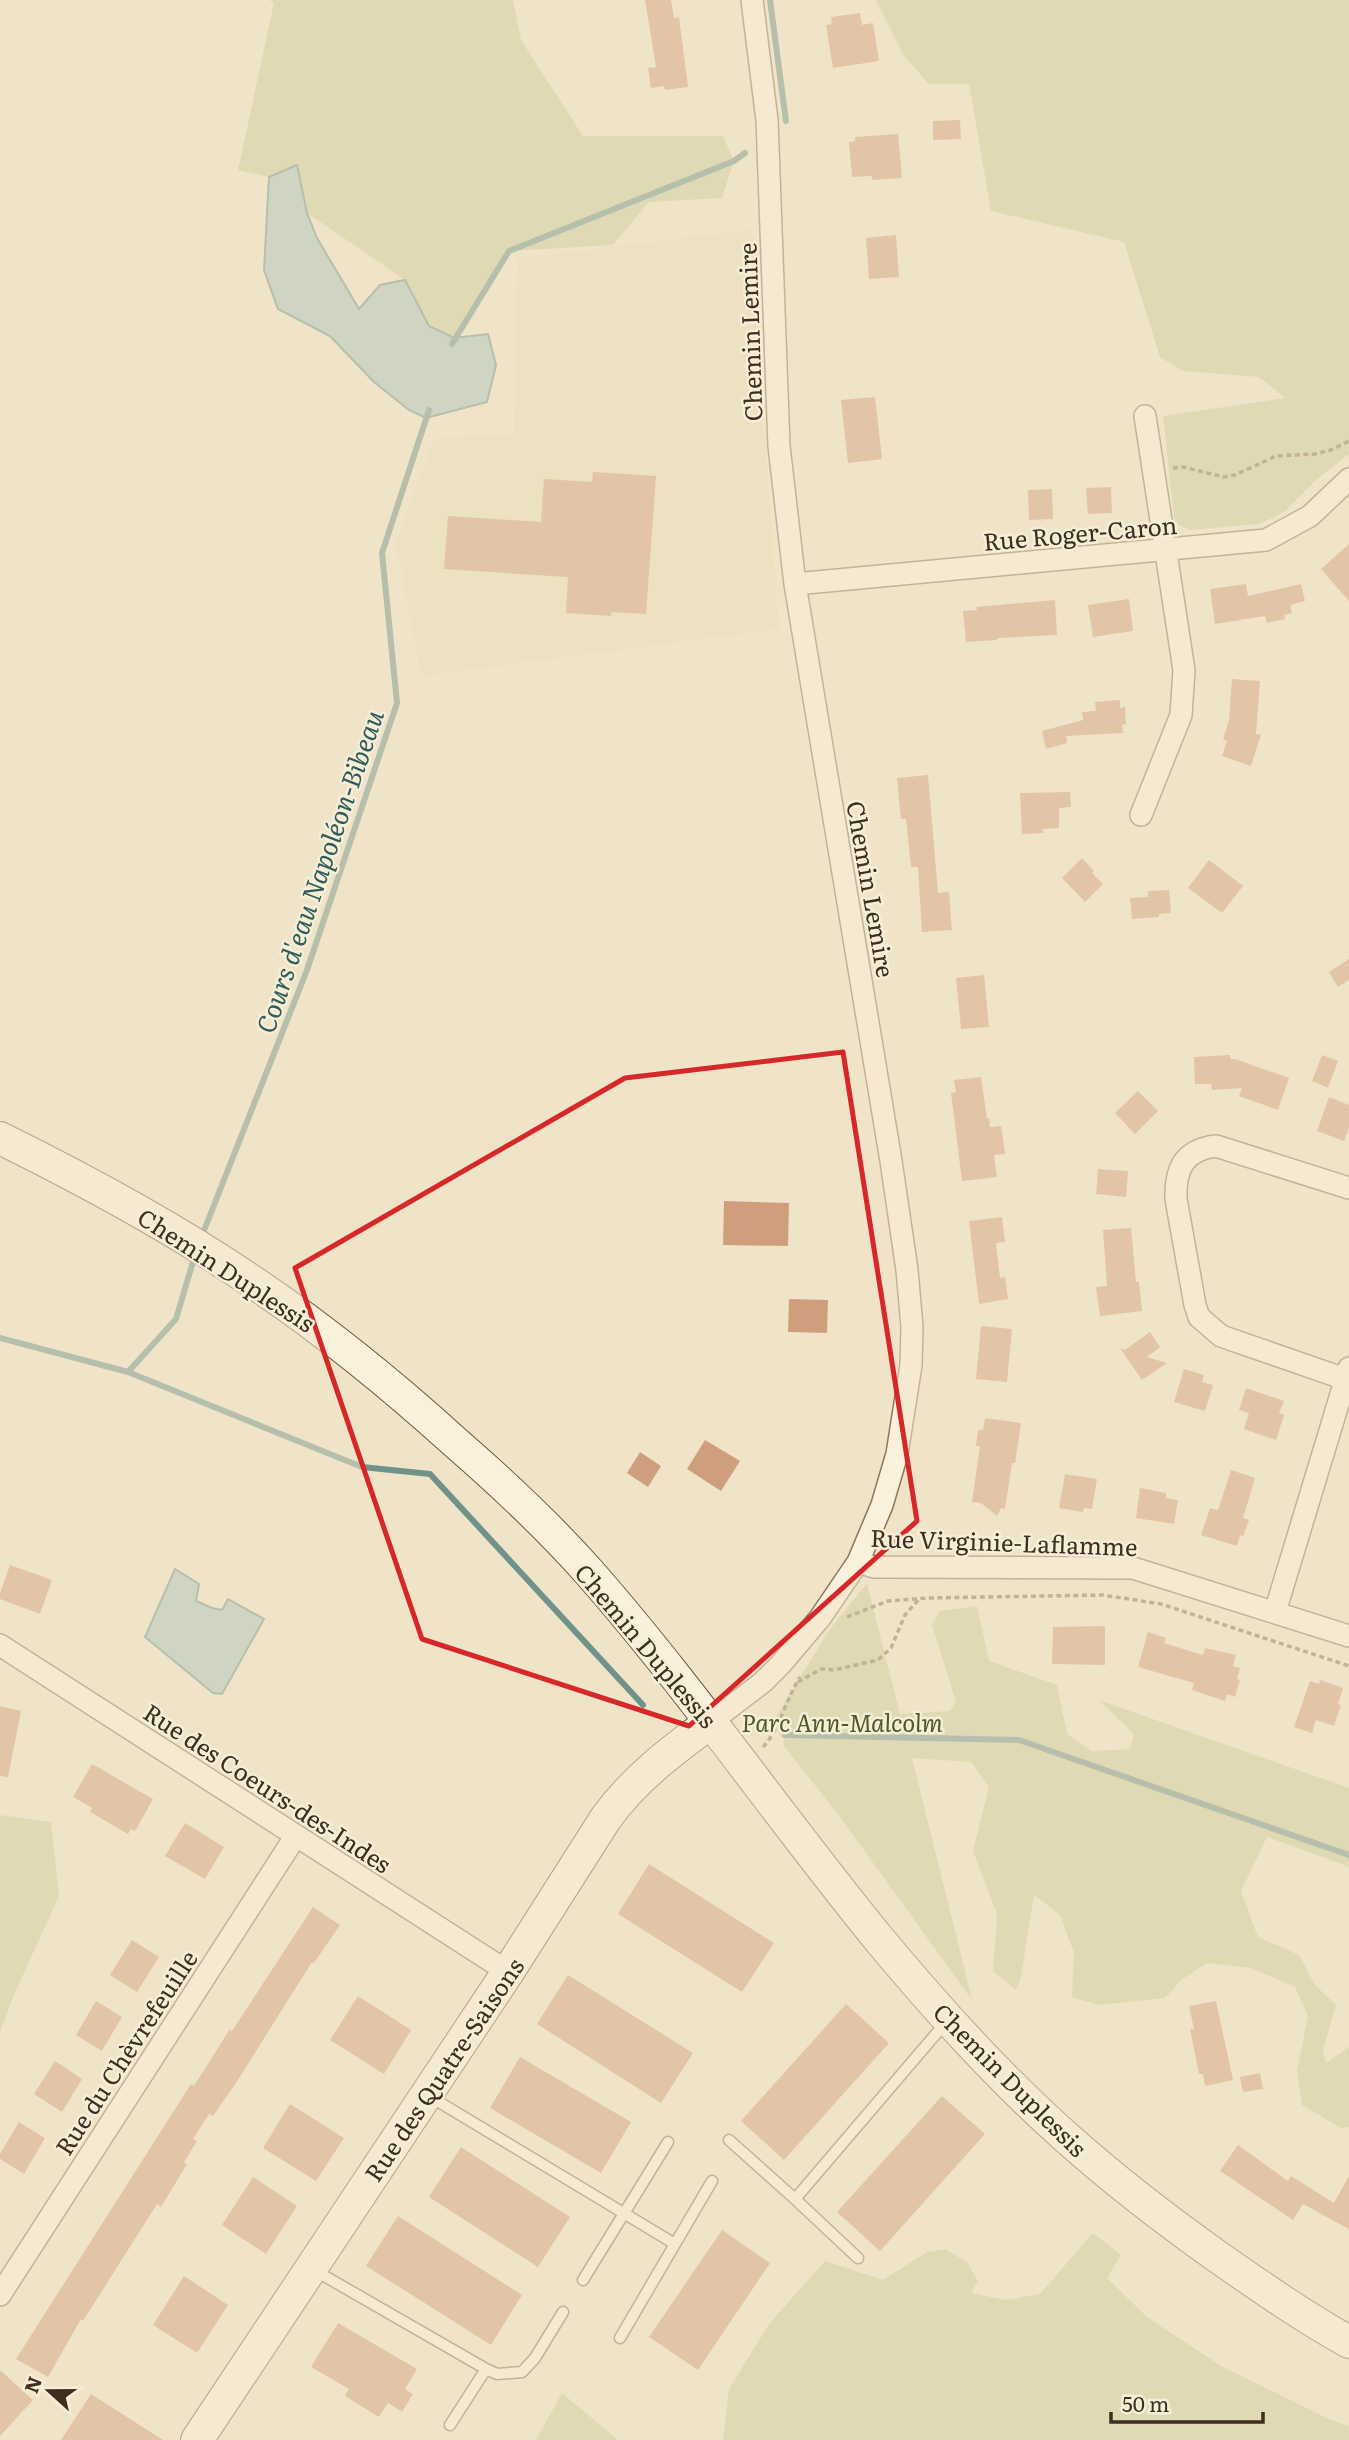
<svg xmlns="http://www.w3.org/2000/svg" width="1349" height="2440" font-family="Literata,serif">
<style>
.farmland{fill:#e6deb5}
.green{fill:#c9cf9b}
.water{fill:#a9c4bc;stroke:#6f938a;stroke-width:2}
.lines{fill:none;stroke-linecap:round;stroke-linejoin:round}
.stream{stroke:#6f938a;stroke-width:6}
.building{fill:#cf9f7d}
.lane-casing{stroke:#8d765c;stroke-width:13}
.street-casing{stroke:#8d765c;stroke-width:24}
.secondary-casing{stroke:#6f573f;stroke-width:34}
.path{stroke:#8d765c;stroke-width:3.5;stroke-dasharray:5 3.5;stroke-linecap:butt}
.lane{stroke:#faf1dc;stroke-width:10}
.street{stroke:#faf1dc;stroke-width:21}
.secondary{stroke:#faf1dc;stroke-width:32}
.marked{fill:none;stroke:#d62828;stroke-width:5;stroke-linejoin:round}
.labels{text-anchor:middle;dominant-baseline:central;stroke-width:5;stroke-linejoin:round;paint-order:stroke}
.street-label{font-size:24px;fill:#3d2e20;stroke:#f7eed8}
.park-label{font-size:24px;font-style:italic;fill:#4d5a26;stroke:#f7eed8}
.water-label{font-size:26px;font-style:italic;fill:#2f5d5a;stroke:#f7eed8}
</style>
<rect width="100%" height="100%" fill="#f0e4c8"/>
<path class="farmland" d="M 752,230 L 762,402 L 779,629 L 421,676 L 396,542 L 434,439 L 514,435 L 518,258 Z"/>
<path class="green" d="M 269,0 L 513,0 L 521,40 L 583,136 L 723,136 L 734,161 L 722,198 L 649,202 L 613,245 L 509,251 L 454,338 L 429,326 L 405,280 L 307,213 L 297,165 L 269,177 L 238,170 L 274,3 Z
M 876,0 L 1349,0 L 1349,454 L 1317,479 L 1285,511 L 1275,517 L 1259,524 L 1190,530 L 1178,525 L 1174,516 L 1163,416 L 1285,398 L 1259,377 L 1183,371 L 1160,357 L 1124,242 L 991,211 L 969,84 L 929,84 L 904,56 Z
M 867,1583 L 900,1714 L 949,1711 L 956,1702 L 932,1625 L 939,1611 L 977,1606 L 989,1661 L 1057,1685 L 1067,1734 L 1092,1751 L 1130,1749 L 1134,1734 L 1099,1700 L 1349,1788 L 1349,1867 L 1267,1837 L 1241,1891 L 1258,1937 L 1299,1955 L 1315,1985 L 1336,2005 L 1323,2050 L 1326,2063 L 1349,2047 L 1349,2127 L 1341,2128 L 1302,2105 L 1297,2071 L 1308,2016 L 1295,1987 L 1251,1968 L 1207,1963 L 1181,1980 L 1165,1998 L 1099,2005 L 1072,1997 L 1074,1953 L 1060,1915 L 1034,1895 L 1021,1977 L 1016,1990 L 993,1971 L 997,1914 L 973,1851 L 989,1787 L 971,1762 L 912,1758 L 972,2000 L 840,1817 L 783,1745 L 784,1740 L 772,1723 L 830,1629 Z
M 0,1815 L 51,1822 L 59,1896 L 13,1997 L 0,2032 Z
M 1093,2233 L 1121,2255 L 1107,2278 L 1147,2317 L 1221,2366 L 1331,2420 L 1349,2426 L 1349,2440 L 723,2440 L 729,2389 L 769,2324 L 825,2261 L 883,2280 L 927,2252 L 945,2249 L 967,2262 L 978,2281 L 971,2293 L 1006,2300 L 1040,2294 Z
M 562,2393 L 618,2440 L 536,2440 Z"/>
<path class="water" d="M 297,165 L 307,213 L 317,238 L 359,309 L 380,285 L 405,280 L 429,326 L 454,338 L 488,334 L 496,365 L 487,402 L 426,418 L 409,410 L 374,382 L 330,336 L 278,309 L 264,270 L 269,177 Z
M 175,1569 L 199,1584 L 196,1601 L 212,1608 L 222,1610 L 228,1599 L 264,1619 L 222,1694 L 213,1693 L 145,1637 Z"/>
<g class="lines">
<path class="stream" d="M 770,0 L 786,121
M 452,344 L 509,251 L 734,161 L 745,153
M 201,1238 L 307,970 L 397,703 L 382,553 L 429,410
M 0,1338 L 128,1372 L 362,1467 L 430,1474 L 643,1705
M 128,1372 L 176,1319 L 195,1255
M 785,1735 L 1019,1740 L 1349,1855"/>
</g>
<path class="building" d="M 645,0 L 671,0 L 674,18 L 679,17 L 688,87 L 665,90 L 664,86 L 651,88 L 648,68 L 656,67 Z
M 860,13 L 862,25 L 873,23 L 879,61 L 833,68 L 826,25 L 832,24 L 831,17 Z
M 960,120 L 961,139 L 933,140 L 933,121 Z
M 898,134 L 902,178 L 872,180 L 872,176 L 852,177 L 849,142 L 855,141 L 855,137 Z
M 896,235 L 899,277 L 869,279 L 866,238 Z
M 875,397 L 882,459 L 848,463 L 841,400 Z
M 593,472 L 656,476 L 646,614 L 611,612 L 611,616 L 566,613 L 568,577 L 444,569 L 448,516 L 541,522 L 544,479 L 592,482 Z
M 1111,487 L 1112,513 L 1088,514 L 1086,488 Z
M 1052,489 L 1053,519 L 1029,520 L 1028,490 Z
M 1349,544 L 1349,601 L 1321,569 Z
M 1246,584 L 1248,596 L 1301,584 L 1305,601 L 1290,605 L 1292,613 L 1284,615 L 1285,619 L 1267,623 L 1265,616 L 1215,624 L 1210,589 Z
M 1129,599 L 1133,631 L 1093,637 L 1088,605 Z
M 1055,600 L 1057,635 L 997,638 L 997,640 L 966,642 L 963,611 L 977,610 L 976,607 Z
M 1232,679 L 1260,681 L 1256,734 L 1261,735 L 1251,766 L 1222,756 L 1227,741 L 1223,740 L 1229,720 Z
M 1120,700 L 1120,708 L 1125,707 L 1126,724 L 1122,725 L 1123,733 L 1066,736 L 1067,743 L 1046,749 L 1042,731 L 1083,720 L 1082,712 L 1096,711 L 1095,702 Z
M 928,775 L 938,893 L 949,892 L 952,930 L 922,932 L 918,867 L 911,867 L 906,819 L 901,819 L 897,778 Z
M 1070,792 L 1071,807 L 1059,808 L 1059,828 L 1043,829 L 1043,833 L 1022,834 L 1020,793 Z
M 1082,858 L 1094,871 L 1092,873 L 1103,884 L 1085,902 L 1062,878 Z
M 1209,860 L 1243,886 L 1222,913 L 1188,888 Z
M 1169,890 L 1171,913 L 1159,914 L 1159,917 L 1132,919 L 1130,898 L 1148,897 L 1148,891 Z
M 1349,959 L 1349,980 L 1338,987 L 1329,972 Z
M 984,975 L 989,1027 L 961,1029 L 956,978 Z
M 1230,1055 L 1230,1059 L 1235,1059 L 1289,1078 L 1278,1110 L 1239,1096 L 1242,1088 L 1212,1090 L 1211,1084 L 1195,1084 L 1194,1057 Z
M 1322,1055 L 1338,1061 L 1328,1088 L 1312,1081 Z
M 981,1077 L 987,1119 L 989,1118 L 990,1127 L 1001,1126 L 1005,1154 L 994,1155 L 997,1177 L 962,1181 L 951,1093 L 956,1092 L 954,1080 Z
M 1138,1091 L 1158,1111 L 1135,1134 L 1115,1113 Z
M 1329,1097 L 1349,1105 L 1349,1127 L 1344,1141 L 1317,1131 Z
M 1098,1169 L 1128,1171 L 1126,1197 L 1096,1194 Z
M 724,1201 L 789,1203 L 788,1246 L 723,1245 Z
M 1002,1217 L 1005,1242 L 996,1243 L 1000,1278 L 1005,1277 L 1008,1299 L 979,1304 L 969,1221 Z
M 1131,1228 L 1136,1282 L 1139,1282 L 1142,1311 L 1100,1316 L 1096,1287 L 1107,1286 L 1103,1230 Z
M 789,1299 L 828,1300 L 827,1333 L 788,1332 Z
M 981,1326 L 1012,1329 L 1007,1382 L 976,1379 Z
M 1150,1332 L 1160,1347 L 1147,1357 L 1167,1363 L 1142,1380 L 1120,1348 L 1125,1350 Z
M 1184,1369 L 1204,1375 L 1202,1382 L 1213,1385 L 1205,1411 L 1174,1402 Z
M 1246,1388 L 1284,1401 L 1279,1413 L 1284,1415 L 1276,1440 L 1244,1429 L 1249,1413 L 1239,1410 Z
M 985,1418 L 1021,1423 L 1015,1463 L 1012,1463 L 1005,1509 L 1001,1508 L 997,1516 L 981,1503 L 972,1502 L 980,1446 L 976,1446 L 978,1430 L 983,1430 Z
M 705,1440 L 740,1461 L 721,1491 L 687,1469 Z
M 640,1452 L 661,1466 L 648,1487 L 627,1473 Z
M 1231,1470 L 1255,1478 L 1243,1518 L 1249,1520 L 1243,1536 L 1240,1535 L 1237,1546 L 1201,1535 L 1210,1508 L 1218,1510 Z
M 1065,1474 L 1097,1479 L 1092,1509 L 1084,1508 L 1083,1512 L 1059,1508 Z
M 1140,1488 L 1166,1493 L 1166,1498 L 1178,1500 L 1174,1524 L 1136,1518 Z
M 10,1565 L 52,1580 L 40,1614 L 0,1599 L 0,1593 Z
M 1105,1626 L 1105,1665 L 1052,1664 L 1053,1627 Z
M 1148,1632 L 1166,1638 L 1164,1643 L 1203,1655 L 1205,1648 L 1236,1655 L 1233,1666 L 1240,1668 L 1237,1679 L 1240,1680 L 1235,1697 L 1227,1694 L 1225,1701 L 1192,1690 L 1194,1683 L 1138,1667 Z
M 1320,1680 L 1343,1688 L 1338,1704 L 1341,1705 L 1334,1726 L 1316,1720 L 1312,1733 L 1294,1727 L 1310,1681 L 1319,1684 Z
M 0,1706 L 21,1711 L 8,1777 L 0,1776 Z
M 92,1764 L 153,1799 L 135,1831 L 131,1829 L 128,1834 L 90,1812 L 92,1808 L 73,1797 Z
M 185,1823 L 224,1847 L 205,1879 L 165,1856 Z
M 649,1864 L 774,1943 L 742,1992 L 618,1914 Z
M 313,1907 L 340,1925 L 314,1963 L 312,1962 L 236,2083 L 213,2116 L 209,2114 L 193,2139 L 197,2141 L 184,2162 L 187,2164 L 161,2207 L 157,2204 L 83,2321 L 81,2319 L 48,2377 L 16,2359 L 191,2084 L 194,2086 L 230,2029 L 232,2031 Z
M 132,1940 L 159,1957 L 137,1992 L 110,1975 Z
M 568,1975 L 693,2053 L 661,2103 L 537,2024 Z
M 358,1996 L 411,2030 L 384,2074 L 330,2040 Z
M 96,2001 L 122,2017 L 102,2051 L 76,2035 Z
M 1216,2001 L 1233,2080 L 1205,2086 L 1203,2074 L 1199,2074 L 1190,2029 L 1194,2029 L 1189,2006 Z
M 846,2004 L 889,2043 L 784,2160 L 741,2121 Z
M 520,2057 L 631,2122 L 601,2173 L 490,2108 Z
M 55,2061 L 82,2079 L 62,2112 L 34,2094 Z
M 1260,2073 L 1263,2089 L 1243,2092 L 1240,2077 Z
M 942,2096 L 985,2134 L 880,2251 L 837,2212 Z
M 290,2104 L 344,2138 L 316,2181 L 263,2148 Z
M 19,2122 L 45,2138 L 24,2174 L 0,2159 L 0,2154 Z
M 1238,2145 L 1288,2181 L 1291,2176 L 1334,2203 L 1349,2176 L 1349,2229 L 1303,2204 L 1293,2220 L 1220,2171 Z
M 461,2147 L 570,2217 L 538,2267 L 429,2197 Z
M 253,2177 L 297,2206 L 266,2254 L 222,2225 Z
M 398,2216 L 522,2295 L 491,2345 L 366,2266 Z
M 722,2230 L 770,2263 L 698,2370 L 649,2337 Z
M 184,2276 L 228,2305 L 197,2353 L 153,2325 Z
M 338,2323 L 417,2369 L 405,2389 L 413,2394 L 402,2412 L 388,2403 L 379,2417 L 345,2396 L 349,2389 L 311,2367 Z
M 0,2370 L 33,2400 L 0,2436 Z
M 91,2394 L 163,2440 L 61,2440 Z"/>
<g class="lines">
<defs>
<path id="lane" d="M 429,2096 L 675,2244 L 712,2181
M 729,2140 L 795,2199 L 947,2021
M 795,2199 L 858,2258
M 314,2270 L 486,2369 L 450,2425
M 583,2280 L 668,2142
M 620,2338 L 675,2244
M 486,2369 L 497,2374 L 522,2372 L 535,2358 L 563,2312"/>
<path id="street" d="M 795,584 L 1266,540 L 1310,516 L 1349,479
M 1141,815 L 1181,715 L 1184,670 L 1145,416
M 1345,1379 L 1221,1336 L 1199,1317 L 1195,1305 L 1176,1199 C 1175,1170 1183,1150 1216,1146 L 1349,1188
M 858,1562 L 874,1567 L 1133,1568 L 1349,1636
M 1275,1612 L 1349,1368
M 0,1645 L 508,1972
M 712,1721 L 763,1682 L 781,1664 L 820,1618 L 858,1562 L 882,1505 L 897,1454 L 911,1365 L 912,1327 L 907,1270 L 891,1161 L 795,584 L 779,446 L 767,120 L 752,0
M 0,2295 L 295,1837"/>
<path id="secondary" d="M 0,1138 C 85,1180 169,1225 247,1278 C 321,1327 391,1384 456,1443 C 502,1483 547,1525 588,1571 C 691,1688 779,1817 878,1938 C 936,2008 998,2077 1067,2138 C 1114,2180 1166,2220 1218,2257 C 1261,2287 1304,2317 1349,2342
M 197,2440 L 508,1972 L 606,1818 C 635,1778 673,1750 712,1721"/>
</defs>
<use href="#lane" class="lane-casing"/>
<use href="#street" class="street-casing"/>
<use href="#secondary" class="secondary-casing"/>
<path class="path" d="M 1173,468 L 1183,467 L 1224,477 L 1235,475 L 1276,456 L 1315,454 L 1331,450 L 1349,441
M 847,1617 L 888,1601 L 928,1598 L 1103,1595 L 1161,1604 L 1349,1666
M 798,1682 L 821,1669 L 834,1670 L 878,1660 L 891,1648 L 905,1615 L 919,1599
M 763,1747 C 777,1734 788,1695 800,1677"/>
<use href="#lane" class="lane"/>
<use href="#street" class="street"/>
<use href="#secondary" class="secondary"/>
</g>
<path d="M0 0H1349V2440H0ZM 843,1052 L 917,1521 L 689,1726 L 422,1639 L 295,1268 L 625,1078 Z" fill="#f0e4c8" fill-opacity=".55" fill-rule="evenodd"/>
<path class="marked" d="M 843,1052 L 917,1521 L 689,1726 L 422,1639 L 295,1268 L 625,1078 Z"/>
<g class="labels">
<g class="street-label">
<text transform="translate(749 332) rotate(-92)">Chemin Lemire</text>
<text transform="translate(1080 532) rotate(-5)">Rue Roger-Caron</text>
<text transform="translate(872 889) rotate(80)">Chemin Lemire</text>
<text transform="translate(227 1269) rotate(33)">Chemin Duplessis</text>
<text transform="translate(1004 1541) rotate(2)">Rue Virginie-Laflamme</text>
<text transform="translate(647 1645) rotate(50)">Chemin Duplessis</text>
<text transform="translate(268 1787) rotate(33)">Rue des Coeurs-des-Indes</text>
<text transform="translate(125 2052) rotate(-57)">Rue du Chèvrefeuille</text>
<text transform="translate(443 2069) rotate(-56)">Rue des Quatre-Saisons</text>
<text transform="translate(1011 2079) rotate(45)">Chemin Duplessis</text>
</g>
<g class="park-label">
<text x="842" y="1721">Parc Ann-Malcolm</text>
</g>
<g class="water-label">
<text transform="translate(318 871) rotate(-71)">Cours d'eau Napoléon-Bibeau</text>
</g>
</g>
<g transform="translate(49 2391) rotate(291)" stroke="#f7eed8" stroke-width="5" paint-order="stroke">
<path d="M0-5L12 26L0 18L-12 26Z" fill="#3d2e20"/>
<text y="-10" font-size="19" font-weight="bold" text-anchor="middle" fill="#3d2e20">N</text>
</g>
<path d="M1111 2412v10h152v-10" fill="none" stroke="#3d2e20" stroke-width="3.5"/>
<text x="1122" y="2412" font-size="21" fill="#3d2e20" stroke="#f7eed8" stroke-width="5" paint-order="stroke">50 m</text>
</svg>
